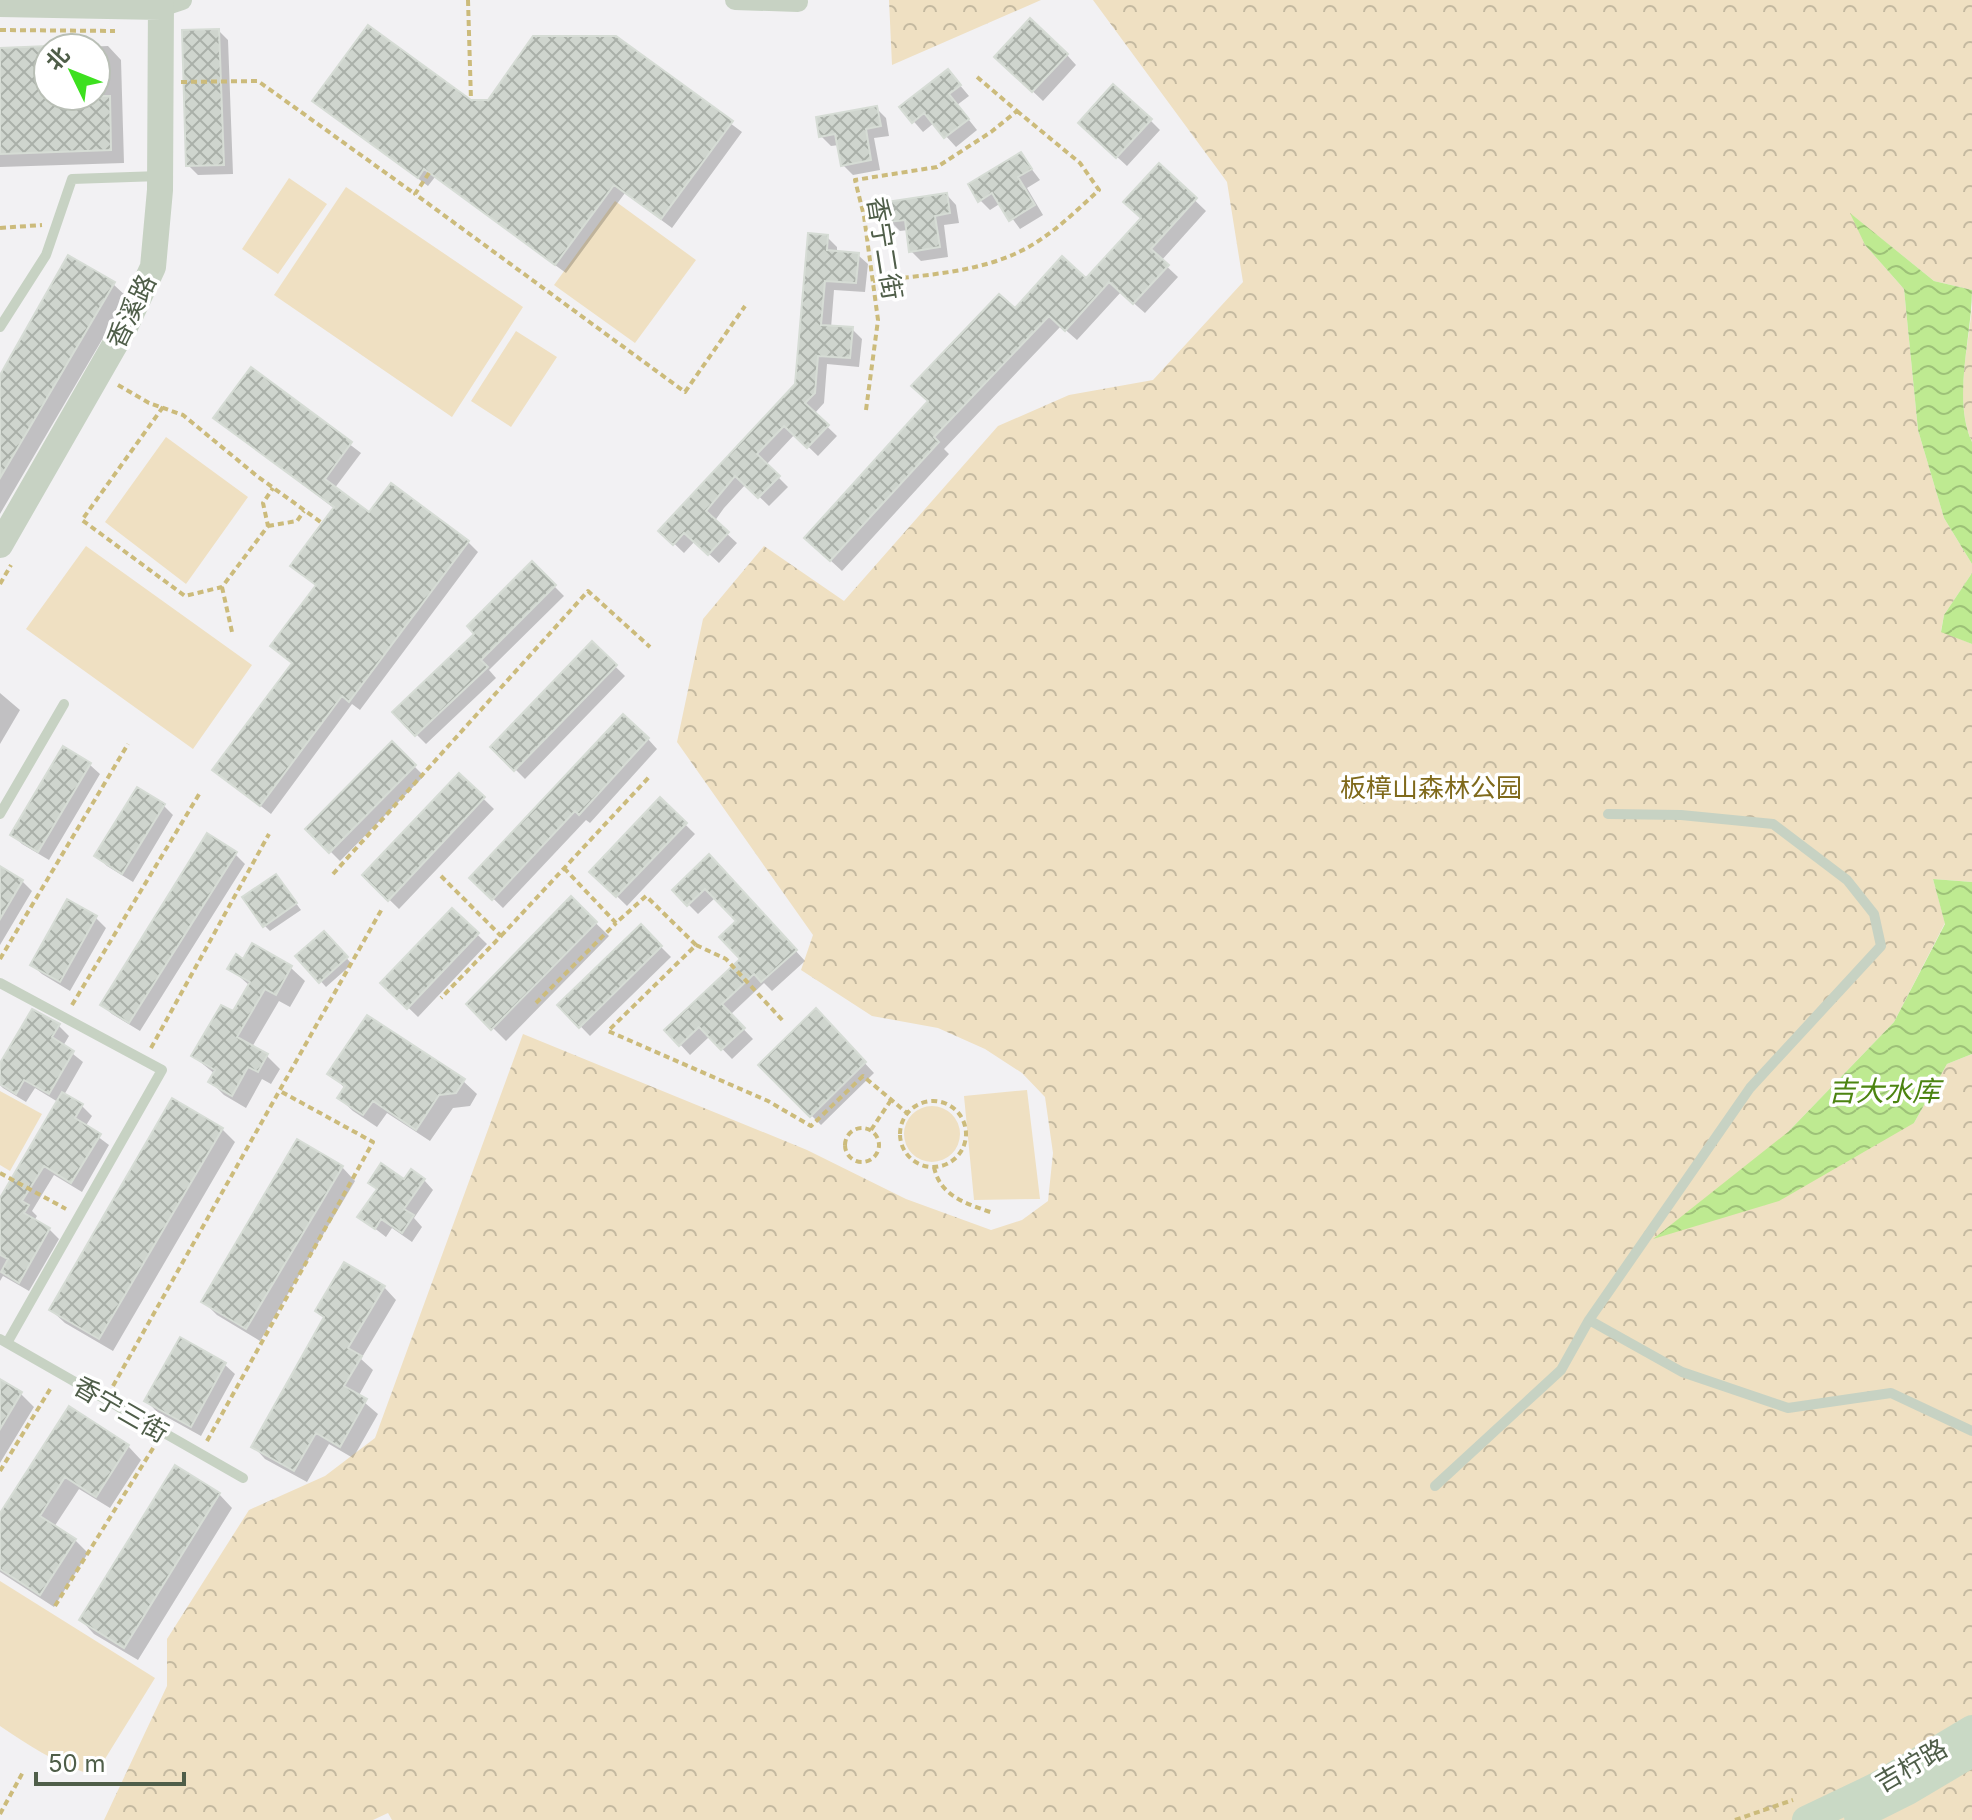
<svg xmlns="http://www.w3.org/2000/svg" width="1972" height="1820" font-family="Inter,'Noto Sans SC',sans-serif">
<style>
.green{fill:#efe0c2}
.forest{fill:url(#forest-crowns)}
.water{fill:url(#water-waves)}
.shadow{fill:#0003}
.building{fill:url(#building-cross-hatch);stroke:#d6dcd5;stroke-width:2}
.lines{fill:none;stroke-linecap:round;stroke-linejoin:round}
.path{stroke:#ccbb7b;stroke-width:4;stroke-dasharray:6 4;stroke-linecap:butt}
.service{stroke:#c7d2c3;stroke-width:10}
.minor{stroke:#c7d2c3;stroke-width:20}
.tertiary{stroke:#c7d2c3;stroke-width:26}
.secondary{stroke:#c9d9c5;stroke-width:28}
.labels{text-anchor:middle;dominant-baseline:central;stroke-width:7;stroke-linejoin:round;paint-order:stroke}
.street-label{font-size:26px;fill:#4f5e49;stroke:#fff}
.park-label{font-size:26px;fill:#7f691b;stroke:#fff}
.water-label{font-size:28px;font-style:italic;fill:#4c8411;stroke:#fff}
</style>
<defs>
<pattern id="forest-crowns" width="20" height="18" patternUnits="userSpaceOnUse" patternTransform="scale(2)"><rect width="20" height="18" fill="#efe0c2"/><path d="M2 6a3 3 0 1 1 6 0M12 15a3 3 0 1 1 6 0" fill="none" stroke="#c4b9a0"/></pattern>
<pattern id="water-waves" width="16" height="10" patternUnits="userSpaceOnUse" patternTransform="scale(2)"><rect width="16" height="10" fill="#beea91"/><path d="M0 5q4-4 8 0t8 0" fill="none" stroke="#9dc178"/></pattern>
<pattern id="building-cross-hatch" width="8" height="8" patternUnits="userSpaceOnUse" patternTransform="scale(2)"><rect width="8" height="8" fill="#cfd5ce"/><path d="M0 0l8 8M0 8l8-8" fill="none" stroke="#aab0a9"/></pattern>
</defs>
<rect width="100%" height="100%" fill="#f2f1f3"/>
<path class="green" d="M 289,178 L 327,204 L 278,274 L 242,249 Z
M 346,187 L 523,307 L 452,417 L 274,295 Z
M 615,201 L 696,260 L 635,343 L 554,285 Z
M 516,331 L 557,357 L 511,427 L 471,401 Z
M 166,437 L 248,497 L 186,584 L 105,522 Z
M 86,546 L 252,665 L 193,749 L 26,629 Z
M 1027,1090 L 1040,1199 L 974,1200 L 964,1096 Z
M 0,1091 L 42,1114 L 10,1171 L 0,1165 Z
M904 1134a28 28 0 1 1 56 0a28 28 0 1 1-56 0Z
M 0,1581 L 155,1678 L 100,1767 L 86,1773 C 54,1762 28,1745 0,1726 Z"/>
<path class="forest" d="M 889,0 L 1041,0 L 892,65 Z
M 1093,0 L 1972,0 L 1972,290 L 1934,281 L 1852,215 L 1865,245 L 1904,289 L 1918,430 L 1944,518 L 1972,564 L 1972,573 L 1944,615 L 1941,631 L 1972,644 L 1972,882 L 1933,879 L 1945,923 L 1894,1022 L 1788,1132 L 1914,1123 L 1947,1064 L 1972,1054 L 1972,1820 L 392,1820 L 388,1813 L 373,1820 L 104,1820 L 167,1686 L 167,1639 L 249,1510 L 325,1476 L 375,1438 L 523,1034 L 807,1150 L 906,1199 L 991,1230 L 1022,1220 L 1048,1201 L 1053,1153 L 1045,1097 L 1022,1073 L 985,1049 L 938,1028 L 872,1016 L 801,970 L 813,935 L 677,742 L 703,619 L 764,546 L 844,601 L 998,426 L 1069,395 L 1153,380 L 1243,282 L 1227,182 Z
M 1972,307 L 1972,442 C 1954,403 1968,349 1972,307 Z"/>
<path class="water" d="M 1850,213 L 1934,281 L 1972,290 C 1972,336 1952,399 1972,442 L 1972,564 L 1944,518 L 1918,430 L 1904,289 L 1865,245 Z
M 1972,573 L 1972,644 L 1941,632 L 1944,615 Z
M 1933,879 L 1972,882 L 1972,1054 L 1947,1064 L 1914,1123 L 1779,1201 L 1653,1239 L 1788,1132 L 1894,1022 L 1945,924 Z"/>
<path class="shadow" d="M 219,31 L 228,40 L 233,174 L 198,175 L 188,165 Z
M 616,38 L 742,132 L 672,228 L 625,193 L 566,273 L 435,177 L 428,186 L 315,101 L 489,102 Z
M 108,46 L 121,60 L 124,163 L 0,167 L 0,50 L 48,48 L 48,96 L 96,96 L 96,48 L 53,48 Z
M 1067,55 L 1076,65 L 1043,101 L 1007,67 Z
M 948,71 L 969,96 L 957,105 L 977,130 L 956,147 L 934,123 L 923,132 L 902,108 Z
M 876,108 L 886,118 L 889,136 L 874,138 L 880,170 L 853,175 L 843,165 L 839,145 L 831,146 L 821,136 Z
M 1150,120 L 1160,130 L 1127,166 L 1090,132 Z
M 1020,154 L 1040,180 L 1027,188 L 1043,215 L 1020,229 L 1001,203 L 990,210 L 980,200 Z
M 1159,166 L 1206,211 L 1161,261 L 1178,277 L 1145,313 L 1121,292 L 1077,340 L 1061,326 L 944,449 L 949,454 L 842,571 L 817,548 L 1016,311 L 1086,281 L 1143,219 Z
M 947,195 L 956,205 L 959,223 L 944,225 L 948,257 L 921,261 L 911,251 L 908,230 L 900,231 L 890,221 Z
M 827,237 L 837,247 L 837,253 L 858,255 L 868,264 L 865,292 L 834,290 L 831,328 L 852,329 L 862,339 L 859,367 L 827,364 L 824,403 L 814,414 L 837,436 L 818,456 L 795,434 L 766,465 L 788,487 L 769,506 L 746,484 L 724,508 L 714,522 L 737,543 L 719,563 L 695,541 L 684,553 L 661,531 L 797,385 Z
M 113,284 L 127,297 L 0,514 L 0,379 Z
M 251,369 L 361,453 L 334,489 L 369,515 L 468,542 L 478,552 L 360,710 L 352,704 L 271,814 L 215,770 L 294,664 L 273,646 L 317,587 L 293,566 L 335,509 L 215,417 Z
M 532,564 L 564,596 L 489,670 L 496,678 L 426,744 L 394,712 L 477,634 Z
M 592,644 L 625,676 L 525,779 L 493,747 Z
M 0,693 L 20,710 L 0,744 Z
M 648,739 L 657,749 L 590,823 L 586,820 L 503,908 L 472,878 Z
M 392,744 L 424,776 L 340,861 L 308,829 Z
M 90,765 L 100,774 L 49,860 L 22,844 L 12,834 Z
M 459,775 L 494,809 L 399,909 L 364,875 Z
M 660,800 L 695,834 L 627,906 L 592,872 Z
M 164,806 L 173,815 L 133,882 L 107,866 L 97,856 Z
M 235,854 L 245,864 L 140,1031 L 112,1014 L 102,1005 Z
M 719,867 L 805,961 L 772,991 L 764,983 L 730,1015 L 753,1039 L 732,1059 L 710,1036 L 690,1055 L 667,1030 L 743,959 L 739,921 L 716,897 L 698,914 L 674,890 Z
M 0,868 L 22,881 L 32,891 L 0,945 Z
M 276,876 L 301,910 L 270,931 L 264,925 Z
M 571,899 L 609,936 L 506,1041 L 469,1004 Z
M 452,910 L 487,944 L 418,1017 L 383,983 Z
M 96,918 L 106,928 L 70,991 L 42,974 L 32,965 Z
M 641,927 L 671,957 L 590,1036 L 560,1005 Z
M 324,934 L 352,964 L 326,987 L 298,956 Z
M 253,945 L 291,968 L 305,981 L 290,1007 L 279,1001 L 252,1047 L 267,1056 L 280,1069 L 271,1084 L 262,1079 L 246,1108 L 224,1095 L 211,1082 L 215,1074 L 193,1056 L 233,1014 L 250,986 L 230,968 L 244,961 Z
M 816,1011 L 874,1073 L 821,1125 L 761,1065 Z
M 32,1012 L 59,1026 L 69,1036 L 63,1046 L 83,1062 L 64,1095 L 82,1106 L 92,1116 L 85,1127 L 109,1145 L 82,1192 L 54,1175 L 32,1211 L 37,1216 L 34,1221 L 49,1229 L 59,1239 L 29,1291 L 3,1276 L 0,1281 L 0,1203 L 58,1102 L 35,1088 L 26,1102 L 3,1088 L 0,1085 L 0,1066 Z
M 330,1074 L 463,1081 L 477,1094 L 470,1106 L 453,1108 L 430,1141 L 387,1113 L 377,1127 L 353,1111 L 339,1098 L 346,1089 Z
M 222,1129 L 235,1142 L 113,1351 L 65,1323 L 51,1310 Z
M 342,1167 L 355,1181 L 260,1341 L 217,1315 L 204,1302 Z
M 424,1180 L 433,1190 L 414,1218 L 422,1227 L 412,1242 L 392,1228 L 386,1237 L 360,1217 L 378,1190 L 370,1182 Z
M 384,1287 L 396,1300 L 361,1359 L 373,1370 L 358,1397 L 378,1414 L 353,1458 L 329,1444 L 307,1482 L 265,1459 L 253,1446 L 325,1319 L 317,1311 Z
M 180,1340 L 225,1365 L 235,1374 L 201,1436 L 156,1411 L 147,1401 Z
M 0,1381 L 21,1394 L 34,1407 L 0,1463 Z
M 69,1409 L 128,1446 L 141,1460 L 110,1508 L 79,1489 L 54,1527 L 75,1540 L 88,1553 L 54,1607 L 0,1572 L 0,1516 Z
M 219,1494 L 232,1508 L 138,1660 L 94,1634 L 81,1620 Z"/>
<path class="building" d="M 1030,18 L 1068,54 L 1032,92 L 994,57 Z
M 368,25 L 471,100 L 488,100 L 533,36 L 616,36 L 733,121 L 661,219 L 614,185 L 555,265 L 424,169 L 418,178 L 312,101 Z
M 219,29 L 224,165 L 186,166 L 182,30 Z
M 48,46 L 48,96 L 110,96 L 111,150 L 0,154 L 0,48 Z
M 948,69 L 961,85 L 949,94 L 969,119 L 944,138 L 924,113 L 912,123 L 899,107 Z
M 1113,84 L 1152,119 L 1116,158 L 1078,123 Z
M 877,106 L 881,126 L 866,129 L 871,160 L 841,166 L 835,134 L 819,137 L 816,117 Z
M 1021,152 L 1032,169 L 1018,177 L 1035,205 L 1009,221 L 992,193 L 978,202 L 968,184 Z
M 1159,163 L 1197,198 L 1151,249 L 1169,265 L 1133,304 L 1109,282 L 1065,331 L 1049,316 L 934,437 L 939,442 L 830,561 L 804,538 L 928,401 L 911,386 L 999,294 L 1015,308 L 1062,256 L 1086,278 L 1141,218 L 1123,202 Z
M 947,193 L 950,213 L 935,216 L 940,247 L 909,252 L 905,220 L 888,222 L 886,202 Z
M 808,233 L 828,235 L 827,250 L 859,253 L 856,283 L 825,281 L 821,325 L 853,327 L 850,358 L 818,356 L 815,393 L 805,403 L 829,425 L 807,448 L 784,426 L 757,454 L 780,476 L 758,498 L 735,476 L 706,511 L 729,532 L 708,555 L 684,533 L 673,545 L 658,531 L 795,384 Z
M 68,255 L 115,282 L 0,478 L 0,375 Z
M 251,367 L 352,442 L 325,479 L 369,512 L 391,483 L 469,541 L 349,702 L 342,696 L 260,806 L 212,770 L 292,663 L 270,646 L 316,585 L 290,566 L 334,507 L 213,418 Z
M 532,561 L 556,585 L 481,660 L 488,667 L 415,736 L 392,712 L 474,634 L 467,626 Z
M 592,641 L 617,665 L 514,771 L 490,747 Z
M 623,714 L 649,738 L 579,815 L 575,811 L 492,900 L 469,878 Z
M 392,741 L 416,765 L 329,853 L 305,829 Z
M 63,746 L 91,763 L 38,852 L 10,835 Z
M 459,773 L 485,797 L 388,901 L 362,875 Z
M 137,787 L 165,804 L 122,874 L 94,856 Z
M 660,797 L 687,823 L 616,897 L 589,872 Z
M 207,833 L 237,852 L 129,1023 L 100,1005 Z
M 709,854 L 797,950 L 761,982 L 754,974 L 722,1004 L 745,1028 L 721,1050 L 699,1027 L 679,1046 L 664,1030 L 740,959 L 719,937 L 736,921 L 705,889 L 687,906 L 672,890 Z
M 0,866 L 23,880 L 0,919 Z
M 276,874 L 297,903 L 263,927 L 242,897 Z
M 571,896 L 597,922 L 491,1030 L 466,1004 Z
M 67,899 L 97,916 L 60,982 L 30,965 Z
M 452,908 L 479,933 L 407,1009 L 380,983 Z
M 641,924 L 662,946 L 579,1028 L 557,1005 Z
M 324,931 L 348,957 L 319,983 L 295,956 Z
M 252,943 L 292,966 L 276,995 L 265,989 L 237,1037 L 268,1054 L 258,1072 L 248,1067 L 232,1096 L 208,1082 L 215,1070 L 191,1056 L 221,1005 L 233,1011 L 250,982 L 227,969 L 236,954 L 243,959 Z
M 816,1008 L 866,1062 L 810,1117 L 758,1065 Z
M 32,1009 L 60,1024 L 52,1037 L 74,1051 L 49,1094 L 24,1080 L 16,1094 L 0,1084 L 0,1063 Z
M 367,1015 L 465,1079 L 456,1093 L 439,1095 L 416,1130 L 373,1101 L 363,1115 L 337,1098 L 345,1086 L 327,1074 Z
M 62,1092 L 83,1104 L 75,1118 L 101,1134 L 71,1183 L 44,1166 L 22,1201 L 29,1205 L 24,1213 L 50,1228 L 19,1283 L 1,1272 L 8,1259 L 0,1255 L 0,1198 Z
M 172,1098 L 223,1128 L 99,1339 L 49,1310 Z
M 297,1139 L 343,1166 L 246,1329 L 201,1302 Z
M 381,1163 L 404,1179 L 411,1169 L 425,1179 L 404,1209 L 414,1215 L 402,1233 L 381,1219 L 375,1229 L 357,1217 L 377,1189 L 368,1183 Z
M 344,1262 L 385,1286 L 348,1348 L 362,1356 L 344,1386 L 367,1399 L 340,1447 L 316,1433 L 294,1471 L 251,1447 L 324,1317 L 315,1311 Z
M 180,1337 L 226,1363 L 191,1427 L 144,1401 Z
M 0,1379 L 22,1392 L 0,1429 Z
M 69,1406 L 129,1445 L 96,1497 L 65,1477 L 40,1516 L 76,1539 L 40,1595 L 0,1569 L 0,1513 Z
M 175,1465 L 220,1493 L 124,1648 L 79,1620 Z"/>
<g class="lines">
<path class="path" d="M 468,0 L 471,100
M 0,30 L 115,31
M 181,82 L 258,81 L 415,194
M 429,173 L 415,194 L 685,392 L 745,306
M 0,228 L 42,225
M 873,281 C 924,275 979,273 1025,249 C 1053,234 1076,211 1099,190 L 1080,163 L 1017,111
M 118,385 L 149,403 L 183,415 L 257,476 L 322,523
M 163,407 L 82,520 L 185,596 L 222,587 L 268,526 L 263,503 L 273,488
M 866,410 L 878,320 L 864,216 L 855,180 L 937,167 L 991,132 L 1017,111 L 977,77
M 268,526 L 297,521 L 304,511
M 0,584 L 11,565
M 222,587 L 232,632
M 564,868 L 616,923 L 646,896 L 696,945 L 608,1031 L 768,1101 L 811,1126 L 863,1076 L 907,1113
M 333,874 L 588,591 L 650,647
M 441,876 L 501,936 L 441,998
M 501,936 L 650,776
M 696,945 L 726,959 L 784,1022
M 0,959 L 128,744
M 536,1003 L 616,923
M 72,1005 L 201,791
M 151,1048 L 269,834
M900 1134a33 33 0 1 1 66 0a33 33 0 1 1-66 0Z
M845 1145a17 17 0 1 1 34 0a17 17 0 1 1-34 0Z
M 871,1130 L 891,1100
M 934,1167 C 940,1197 968,1204 993,1213
M 0,1173 L 66,1209
M 113,1386 L 383,907
M 207,1441 L 373,1142 L 280,1091
M 0,1471 L 52,1386
M 55,1606 L 155,1445
M 0,1814 L 23,1772
M 1735,1820 L 1793,1800"/>
<path class="service" d="M 0,327 L 46,255 L 72,179 L 160,176
M 0,814 L 64,704
M 1608,814 L 1681,815 L 1773,824 L 1847,880 L 1874,914 L 1881,946 L 1750,1088 L 1589,1320 L 1682,1372 L 1788,1408 L 1891,1393 L 1972,1431
M 0,983 L 162,1070 L 7,1343
M 0,1339 L 243,1478
M 1435,1486 L 1561,1370 L 1589,1320"/>
<path class="minor" d="M 735,0 L 798,2
M 161,7 L 182,0"/>
<path class="tertiary" d="M 0,4 L 161,7
M 0,545 L 125,327 L 153,267 L 160,190 L 161,0"/>
<path class="secondary" d="M 1858,1816 L 1908,1791 L 1972,1753
M 1806,1820 L 1875,1787 L 1972,1729"/>
</g>
<g class="labels">
<g class="street-label">
<text transform="translate(885 248) rotate(81)">香宁二街</text>
<text transform="translate(131 311) rotate(-64)">香溪路</text>
<text transform="translate(121 1409) rotate(30)">香宁三街</text>
<text transform="translate(1911 1765) rotate(-30)">吉柠路</text>
</g>
<g class="park-label">
<text x="1431" y="787">板樟山森林公园</text>
</g>
<g class="water-label">
<text x="1884" y="1091">吉大水库</text>
</g>
</g>
<g transform="translate(72 72) rotate(313)"><circle r="38" fill="#ffffff" stroke="#b9bfb6" stroke-width="2"/>
<path d="M0-6L14 30L0 20L-14 30Z" fill="#3de01f"/>
<text y="-12" font-size="22" font-weight="bold" text-anchor="middle" fill="#4f5e49">北</text>
</g>
<path d="M36 1772v12h148v-12" fill="none" stroke="#4f5e49" stroke-width="4"/>
<text x="48" y="1772" font-size="24" fill="#4f5e49" stroke="#ffffff" stroke-width="6" paint-order="stroke">50 m</text>
</svg>
